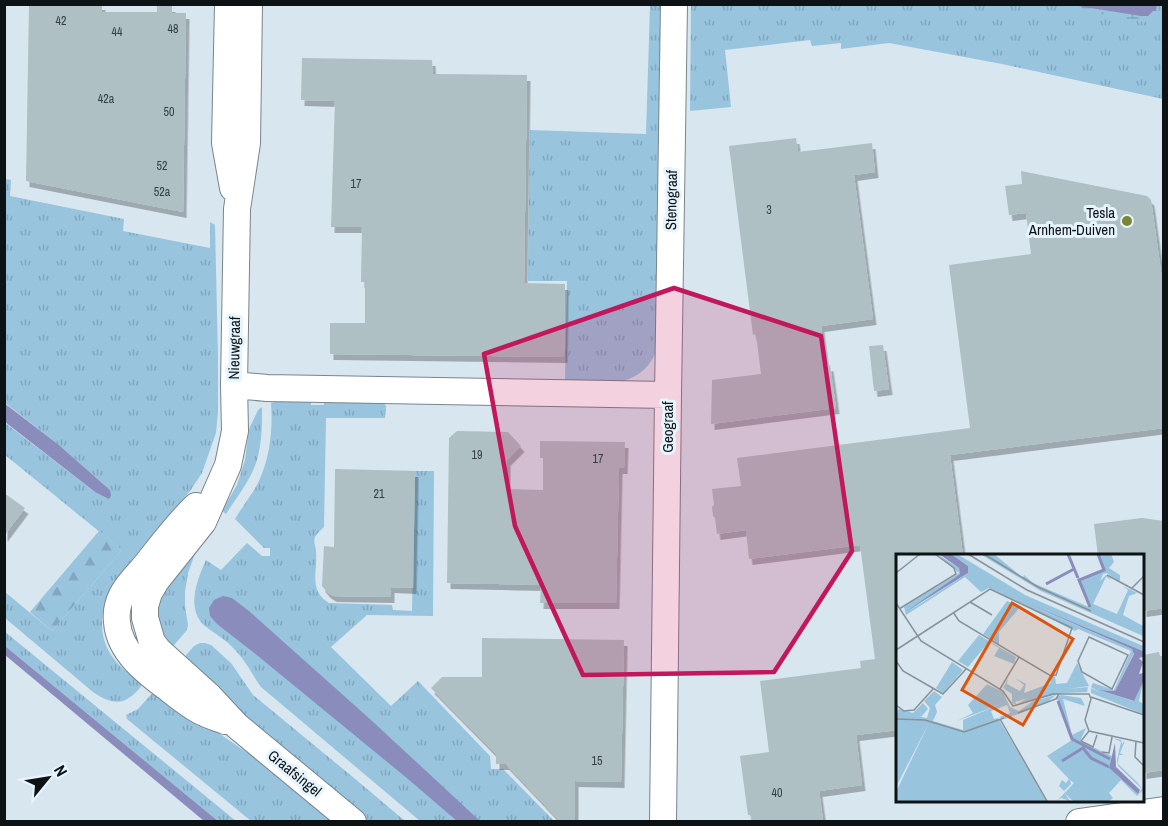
<svg xmlns="http://www.w3.org/2000/svg" width="1168" height="826" font-family="'Archivo Narrow',sans-serif">
<style>
.grass{fill:url(#grass-tufts)}
.forest{fill:url(#forest-firs)}
.wetland{fill:url(#wetland-marsh)}
.water{fill:#8a8dbb}
.building{fill:#aec0c3;filter:url(#shadow)}
.lines{fill:none;stroke-linecap:round;stroke-linejoin:round}
.minor-casing{stroke:#78858d;stroke-width:28}
.minor{stroke:#fff;stroke-width:26}
.marked{fill:#c2185b;fill-opacity:0.2;stroke:#c2185b;stroke-width:4.5;stroke-linejoin:round}
.poi-dot{fill:#7b8532;stroke:#e5f4fd;stroke-width:2}
.labels{text-anchor:middle;dominant-baseline:central;stroke-width:6;stroke-linejoin:round;paint-order:stroke}
.number-label{font-size:12px;fill:#353e40}
.street-label{font-size:15px;fill:#0d1215;stroke:#e5f4fd}
.poi-label{font-size:15px;fill:#0d1215;stroke:#e5f4fd;text-anchor:end}
.inset-river{fill:none;stroke:#8a8dbb;stroke-width:3}
.inset-road{fill:none;stroke:#879198;stroke-width:1.5}
.view{fill:#dd550c;fill-opacity:0.15;stroke:#dd550c;stroke-width:3}
.inset-edge{fill:none;stroke:#0d1215;stroke-width:3}
</style>
<defs>
<pattern id="grass-tufts" width="24" height="20" patternUnits="userSpaceOnUse" patternTransform="scale(1.5)"><rect width="24" height="20" fill="#98c4de"/><path d="M3 7l-1-3M5 7V3M7 7l1-3M15 17l-1-3M17 17v-4M19 17l1-3" fill="none" stroke="#82a7be"/></pattern>
<pattern id="forest-firs" width="22" height="20" patternUnits="userSpaceOnUse" patternTransform="scale(1.5)"><rect width="22" height="20" fill="#98c4de"/><path d="M5 1l3.5 6h-7zM16 11l3.5 6h-7z" fill="#82a7be"/></pattern>
<pattern id="wetland-marsh" width="20" height="14" patternUnits="userSpaceOnUse" patternTransform="scale(1.5)"><rect width="20" height="14" fill="#98c4de"/><path d="M1 5h8M5 5V1M11 12h8M15 12V8" fill="none" stroke="#82a7be"/></pattern>
<filter id="shadow"><feDropShadow dx="3.5" dy="6" stdDeviation="0" flood-color="#0004"/></filter>
</defs>
<rect width="100%" height="100%" fill="#d8e6ef"/>
<path class="grass" d="M 1072,4 L 1156,11 L 1157,5 L 1163,5 L 1163,99 L 1002,64 L 889,43 L 841,49 L 841,43 L 812,46 L 810,40 L 725,50 L 731,107 L 690,111 L 691,5 Z
M 650,5 L 663,5 L 657,349 C 651,366 640,376 623,381 L 565,380 L 567,281 L 528,281 L 530,130 L 646,134 Z
M 5,179 L 11,180 L 10,196 L 124,219 L 123,231 L 210,248 L 210,222 L 215,225 L 218,357 L 218,412 L 216,433 L 202,473 L 190,491 L 114,581 C 99,611 95,641 120,666 C 127,673 136,678 143,684 C 127,705 115,707 93,692 L 5,618 L 5,592 L 52,631 L 122,550 L 5,455 L 4,422 L 95,492 L 110,490 L 59,445 L 5,403 Z
M 324,399 L 381,400 L 386,406 L 385,418 L 326,418 L 324,527 C 321,530 317,533 315,537 C 313,542 316,547 316,551 C 318,572 308,590 329,603 L 392,605 L 393,610 L 412,611 L 415,471 L 434,471 L 433,616 L 367,615 L 331,647 L 391,706 L 418,681 L 490,756 L 491,769 L 503,769 L 554,821 L 420,821 L 261,687 C 253,676 247,663 237,652 C 231,645 224,639 216,634 C 211,630 205,627 201,622 C 187,604 198,578 206,560 L 221,570 L 247,543 L 262,556 L 270,556 L 270,548 L 264,548 L 235,519 C 242,507 252,495 258,483 C 270,458 273,430 271,403 L 281,400 L 311,400 L 311,405 L 324,405 Z
M 262,407 C 262,425 262,443 257,460 C 251,480 237,497 226,514 L 222,511 L 237,485 L 245,460 L 249,429 L 258,410 Z
M 207,530 L 212,533 L 195,554 L 188,573 L 185,592 L 185,606 L 188,625 L 187,630 L 169,651 L 156,620 L 159,593 Z
M 4,631 L 236,821 L 218,821 L 5,646 Z
M 200,643 L 205,643 L 211,645 L 231,663 L 253,695 L 354,778 L 405,821 L 369,821 L 180,662 L 194,646 Z
M 157,688 L 201,721 L 271,769 L 339,821 L 251,821 L 127,719 L 126,715 L 138,709 Z"/>
<path class="forest" d="M 99,531 L 122,550 L 52,631 L 30,612 Z"/>
<path class="wetland" d="M 1052,5 L 1157,5 L 1156,18 L 1151,21 L 1144,22 Z"/>
<path class="water" d="M 1072,5 L 1157,5 L 1156,11 L 1153,11 L 1148,16 L 1141,16 Z
M 4,403 L 59,445 L 110,490 L 111,496 L 109,499 L 95,492 L 5,422 Z
M 223,596 L 232,598 L 249,611 L 371,720 L 480,821 L 457,821 L 408,779 L 253,652 L 217,624 L 210,616 L 209,608 L 214,600 Z
M 5,646 L 218,821 L 204,821 L 5,655 Z"/>
<path class="building" d="M 29,4 L 102,4 L 102,12 L 157,12 L 157,6 L 172,6 L 172,13 L 186,13 L 183,212 L 26,181 Z
M 302,58 L 432,60 L 433,74 L 527,75 L 524,283 L 565,284 L 564,357 L 330,354 L 330,323 L 365,323 L 365,282 L 361,282 L 362,227 L 331,227 L 335,101 L 301,100 Z
M 796,138 L 798,152 L 872,143 L 875,172 L 854,175 L 873,319 L 821,326 L 826,366 L 830,365 L 836,408 L 711,424 L 712,380 L 761,374 L 756,334 L 753,335 L 729,146 Z
M 1021,171 L 1147,196 L 1151,200 L 1164,293 L 1164,428 L 950,455 L 963,556 L 898,556 L 898,730 L 856,735 L 862,785 L 819,791 L 823,820 L 810,822 L 754,822 L 750,815 L 748,815 L 740,756 L 769,752 L 760,681 L 861,668 L 860,661 L 875,659 L 860,545 L 749,559 L 746,530 L 717,534 L 715,518 L 713,516 L 712,507 L 714,505 L 712,489 L 741,486 L 737,458 L 970,428 L 949,265 L 1031,254 L 1026,213 L 1009,215 L 1005,186 L 1022,184 Z
M 883,345 L 889,389 L 874,391 L 869,346 Z
M 457,431 L 508,432 L 521,446 L 507,460 L 507,489 L 543,490 L 543,458 L 540,458 L 540,441 L 625,442 L 624,468 L 619,468 L 616,603 L 540,603 L 541,585 L 447,583 L 449,438 Z
M 335,469 L 415,471 L 413,588 L 391,587 L 391,597 L 333,596 L 327,592 L 322,586 L 324,546 L 334,547 Z
M 4,493 L 25,508 L 4,536 Z
M 1142,518 L 1164,521 L 1164,608 L 1143,611 L 1143,556 L 1098,556 L 1094,524 Z
M 482,638 L 624,640 L 621,782 L 575,781 L 575,822 L 561,822 L 506,764 L 496,764 L 496,754 L 431,688 L 442,677 L 482,677 Z
M 1159,652 L 1160,656 L 1164,656 L 1164,770 L 1143,773 L 1143,655 Z"/>
<g class="lines">
<defs>
<path id="minor" d="M 228,4 L 225,143 L 233,188
M 249,4 L 247,143 L 237,209 L 234,385 L 235,431 L 228,465 L 203,522 L 156,581 L 149,593 L 145,606 L 145,618 L 152,642 L 159,651 L 210,697 L 237,726 L 353,822
M 234,385 L 267,388 L 668,395 L 663,822
M 668,395 L 674,4
M 196,506 C 177,524 161,546 145,566 C 137,575 127,585 122,595 C 118,603 116,614 117,622 C 119,652 147,673 169,689 C 179,697 189,705 200,711 C 208,715 217,718 225,721
M 1079,822 L 1164,810"/>
</defs>
<use href="#minor" class="minor-casing"/>
<use href="#minor" class="minor"/>
</g>
<path class="marked" d="M 674,288 L 821,336 L 852,551 L 774,672 L 583,675 L 515,526 L 484,354 Z"/>
<circle class="poi-dot" cx="1127" cy="221" r="6"/>
<g class="labels">
<g class="number-label">
<text x="61" y="21">42</text>
<text x="173" y="29">48</text>
<text x="117" y="32">44</text>
<text x="106" y="99">42a</text>
<text x="169" y="112">50</text>
<text x="162" y="166">52</text>
<text x="356" y="184">17</text>
<text x="162" y="192">52a</text>
<text x="769" y="210">3</text>
<text x="477" y="455">19</text>
<text x="598" y="459">17</text>
<text x="379" y="494">21</text>
<text x="597" y="761">15</text>
<text x="777" y="793">40</text>
</g>
<g class="street-label">
<text transform="translate(671 200) rotate(-89)">Stenograaf</text>
<text transform="translate(234 348) rotate(-89)">Nieuwgraaf</text>
<text transform="translate(667 427) rotate(-90)">Geograaf</text>
<text transform="translate(295 773) rotate(39)">Graafsingel</text>
</g>
<g class="poi-label">
<text x="1115" y="212">Tesla<tspan x="1115" dy="17">Arnhem-Duiven</tspan></text>
</g>
</g>
<g transform="translate(896 554)">
<rect width="248" height="248" fill="#d8e6ef"/>
<path d="M 41,0 L 63,14 L 64,20 L 13,57 L 72,19 L 72,12 L 55,0 L 61,0 L 129,41 L 247,92 L 247,97 L 129,49 L 236,95 L 238,99 L 219,137 L 203,136 L 237,147 L 247,128 L 243,147 L 247,150 L 247,160 L 195,139 L 195,134 L 205,139 L 195,133 L 197,129 L 218,136 L 235,97 L 182,75 L 179,77 L 93,34 L 85,38 L 69,23 L 10,61 L 8,53 L 63,19 ZM 84,0 L 98,0 L 127,24 L 128,21 L 137,29 L 193,53 L 178,15 L 149,29 L 177,15 L 171,0 L 183,25 L 208,16 L 201,0 L 215,0 L 218,8 L 213,14 L 224,21 L 224,28 L 211,19 L 207,20 L 204,27 L 210,21 L 216,26 L 210,23 L 197,50 L 221,60 L 232,36 L 227,32 L 241,39 L 233,42 L 227,61 L 247,72 L 247,82 L 145,37 ZM 111,47 L 124,53 L 103,78 L 103,90 L 87,80 ZM 83,81 L 120,103 L 118,110 L 98,102 L 103,94 L 93,88 L 72,113 L 62,107 ZM 56,108 L 67,116 L 47,139 L 40,134 ZM 181,109 L 193,132 L 172,135 L 192,133 L 191,138 L 168,139 L 122,149 L 132,144 L 119,148 L 121,151 L 116,149 L 116,140 L 107,134 L 112,125 L 111,130 L 124,137 L 128,131 L 119,124 L 130,130 L 128,139 L 155,129 L 153,123 L 159,123 L 160,130 L 171,129 ZM 91,130 L 107,138 L 114,153 L 123,157 L 137,147 L 160,141 L 150,149 L 165,141 L 185,144 L 189,152 L 167,145 L 176,181 L 190,174 L 184,187 L 216,202 L 213,214 L 242,240 L 246,235 L 222,212 L 221,206 L 225,188 L 217,184 L 225,186 L 226,190 L 229,187 L 224,199 L 228,201 L 223,201 L 222,210 L 241,228 L 247,236 L 241,242 L 225,226 L 213,239 L 217,244 L 213,247 L 177,247 L 169,240 L 174,247 L 165,244 L 161,247 L 178,229 L 174,226 L 175,230 L 168,237 L 163,232 L 166,226 L 170,229 L 173,225 L 151,202 L 176,186 L 161,145 L 109,165 L 103,163 L 114,159 L 111,151 L 95,157 L 98,165 L 102,164 L 151,247 L 0,247 L 0,238 L 33,169 L 0,233 L 0,159 L 3,155 L 17,159 L 27,149 L 32,155 L 25,163 L 31,164 L 34,154 L 28,147 L 38,137 L 46,143 L 39,151 L 41,158 L 37,167 L 67,176 L 67,166 L 107,149 L 61,167 L 77,159 L 72,151 Z" fill="#98c4de"/>
<path d="M 43,0 L 55,0 L 72,12 L 72,19 L 11,57 L 64,20 L 63,14 ZM 130,49 L 247,97 L 247,103 L 243,104 L 247,108 L 243,120 L 247,119 L 247,128 L 238,147 L 203,136 L 219,137 L 238,100 L 236,95 ZM 219,189 L 220,213 L 244,236 L 242,240 L 213,214 Z" fill="#8a8dbb"/>
<path class="inset-river" d="M 172,0 L 182,24M 150,30 L 178,15M 194,53 L 183,26 L 208,16 L 202,0M 162,147 L 176,185 L 214,205M 166,207 L 187,194 L 195,204 L 213,213"/>
<path class="inset-road" d="M 72,0 L 131,36 L 248,88M 88,0 L 142,33 L 195,57M 0,19 L 24,0M 211,21 L 248,41M 235,35 L 248,22M 74,48 L 96,61M 0,49 L 25,87 L 107,137 L 117,152 L 157,140 L 193,140 L 195,145 L 189,166 L 193,177 L 248,189M 3,55 L 60,20 L 58,14 L 39,0M 57,58 L 63,67 L 123,103M 193,83 L 232,101 L 216,135 L 186,118 L 182,107 ZM 0,96 L 94,35 L 176,74 L 160,121 L 155,122 L 123,103 L 104,135M 0,107 L 7,117 L 47,140 L 71,114M 195,143 L 248,161M 0,151 L 8,157 L 18,156 L 37,135M 122,159 L 160,145 L 163,140M 0,165 L 29,166 L 68,178 L 108,164M 104,165 L 151,247M 193,177 L 185,187 L 197,193 L 201,181M 240,187 L 239,203 L 248,212M 206,198 L 213,199 L 216,183"/>
<path class="view" d="M 116,49 L 177,85 L 127,171 L 66,136 Z"/>
<rect width="248" height="248" class="inset-edge"/>
</g>
<rect width="1168" height="826" fill="none" stroke="#0d1215" stroke-width="12"/>
<g transform="translate(48 778) rotate(60)" stroke="#e5f4fd" stroke-width="4.5" paint-order="stroke">
<path d="M0-4.5L10 22L0 15L-10 22Z" fill="#0d1215"/>
<text y="-9" font-size="16" font-weight="bold" text-anchor="middle" fill="#0d1215">N</text>
</g>
</svg>
